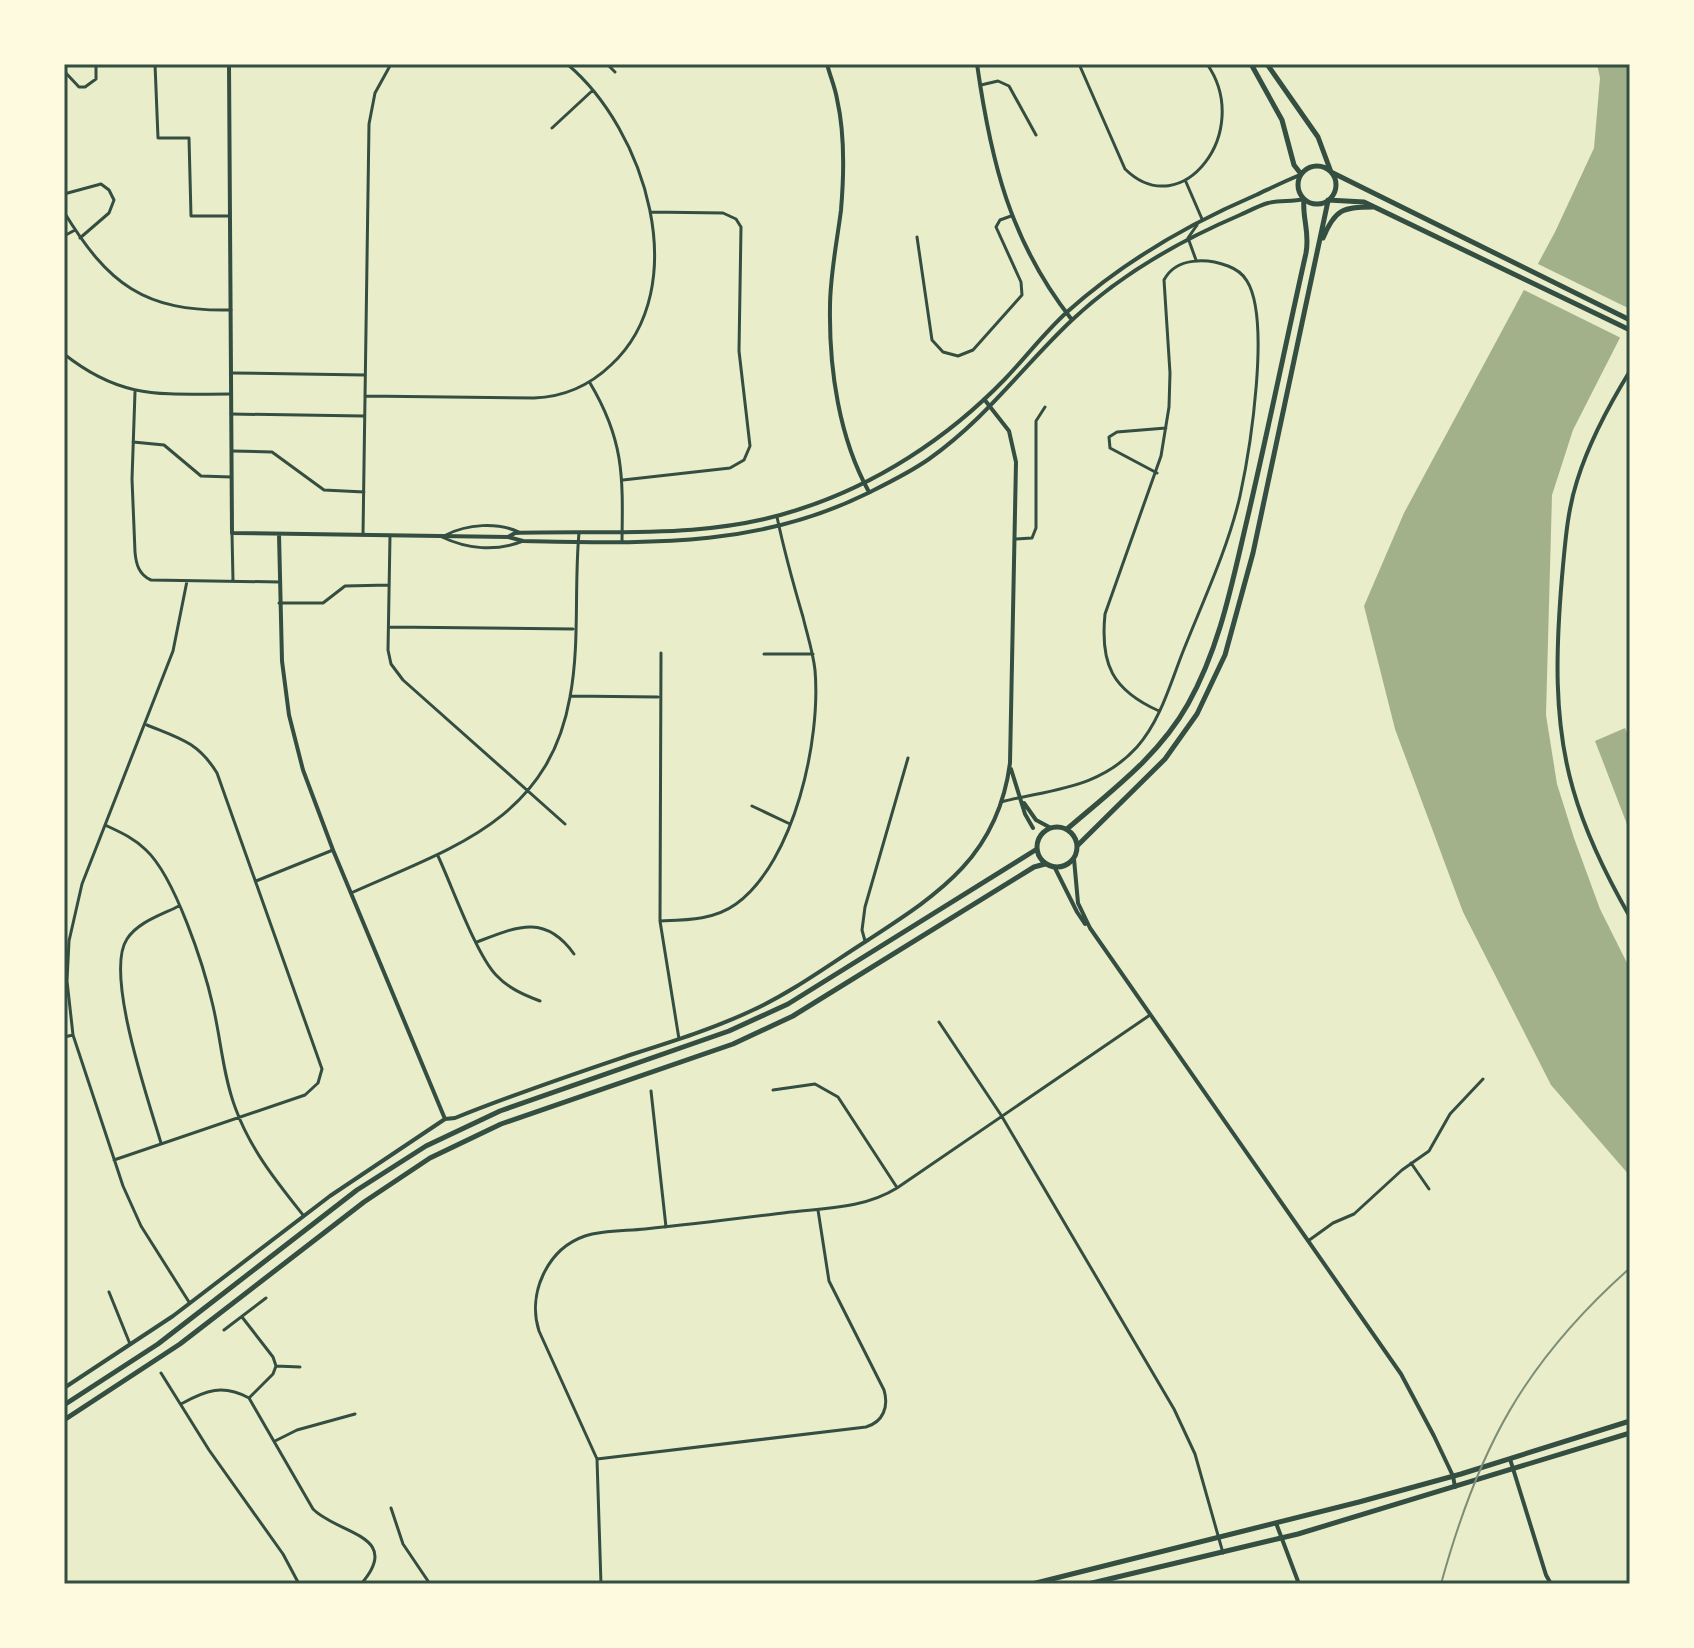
<svg xmlns="http://www.w3.org/2000/svg" width="1694" height="1648" font-family="'Playfair Display',serif">
<style>
.water{fill:#a3b18a}
.pier{fill:#e9edc9}
.lines{fill:none;stroke-linecap:round;stroke-linejoin:round}
.minor{stroke:#344e41;stroke-width:3}
.tertiary{stroke:#344e41;stroke-width:4}
.secondary{stroke:#344e41;stroke-width:5}
.primary{stroke:#344e41;stroke-width:5}
.rail{stroke:#7c8e77;stroke-width:2}
.neatline{fill:none;stroke:#344e41;stroke-width:3}
</style>
<rect width="100%" height="100%" fill="#e9edc9"/>
<path class="water" d="M 1597,64 L 1630,64 L 1630,318 L 1573,430 L 1552,495 L 1546,715 L 1557,784 L 1574,838 L 1600,909 L 1630,969 L 1630,1176 L 1551,1085 L 1463,912 L 1395,729 L 1364,606 L 1404,513 L 1555,232 L 1594,148 L 1600,78 Z
M 1625,728 L 1630,740 L 1630,832 L 1595,741 Z"/>
<path class="pier" d="M 1534,262 L 1630,309 L 1630,326 L 1623,339 L 1520,288 Z"/>
<g class="lines">
<path class="minor" d="M 155,64 L 158,138 L 189,138 L 191,216 L 229,216
M 607,64 L 615,72
M 1079,64 L 1125,169 C 1182,225 1254,131 1207,64
M 64,71 L 79,87 L 85,87 L 96,79 L 96,64
M 981,85 L 998,81 L 1009,86 L 1036,135
M 552,128 L 593,90
M 1186,182 L 1202,219
M 64,194 L 101,184 L 109,190 L 114,200 L 109,213 L 80,238
M 64,212 C 108,284 144,312 231,310
M 64,236 L 75,230
M 917,237 L 932,340 L 943,352 L 958,356 L 973,350 L 1022,295 L 1021,282 L 996,227 L 1000,220 L 1011,216
M 1196,260 L 1188,238 L 1197,225
M 64,354 C 122,400 161,394 230,394
M 231,373 L 365,375
M 590,383 C 624,440 623,476 622,541
M 135,392 L 132,479 L 135,552 C 136,564 139,575 151,580 L 279,582
M 365,396 L 534,398 C 564,397 589,386 611,365 C 695,287 645,129 567,64
M 231,414 L 363,416
M 133,442 L 164,445 L 201,476 L 231,477
M 232,451 L 272,452 L 324,490 L 364,492
M 1157,473 L 1110,448 L 1109,437 L 1117,432 L 1166,428
M 623,480 L 730,468 L 744,460 L 750,446 L 739,351 L 741,227 L 736,219 L 723,213 L 650,212
M 232,533 L 233,581
M 363,535 L 369,124 L 375,93 L 391,64
M 446,535 C 467,524 497,522 519,532
M 390,536 L 388,650 L 391,664 L 403,680 L 565,824
M 442,537 C 467,549 496,552 523,541
M 1016,539 L 1032,538 L 1036,528 L 1036,421 L 1045,407
M 187,581 L 173,651 L 82,884 L 69,941 L 67,981 L 73,1035 L 123,1186 L 141,1226 L 189,1302
M 279,603 L 323,603 L 345,586 L 389,585
M 389,627 L 573,629
M 661,653 L 660,921 L 679,1039
M 764,654 L 813,654
M 570,696 L 658,697
M 1001,802 C 1052,789 1099,789 1137,747 C 1161,720 1171,681 1184,649 C 1204,599 1228,548 1240,496 C 1250,450 1271,320 1247,281 C 1243,274 1236,269 1228,266 C 1207,258 1176,257 1164,280 L 1170,373 L 1169,407 L 1161,456 L 1105,614 C 1100,664 1112,690 1159,711
M 752,806 L 790,824
M 105,825 C 120,832 134,838 146,850 C 175,877 204,966 213,1006 C 221,1040 223,1075 235,1107 C 250,1149 276,1181 303,1215
M 438,856 C 452,886 476,954 496,975 C 508,988 524,995 540,1001
M 256,881 L 333,850
M 351,893 C 451,848 548,821 570,697 C 580,644 574,587 579,533
M 660,921 C 687,920 714,920 736,904 C 795,861 821,739 815,670 C 813,652 807,634 803,617 C 793,583 784,550 777,517
M 865,941 L 862,930 L 865,907 L 908,758
M 477,942 C 516,927 545,913 574,954
M 939,1022 L 1001,1115 L 1174,1409 L 1195,1454 L 1223,1553
M 64,1037 L 73,1035
M 773,1090 L 815,1084 L 838,1097 L 896,1186
M 651,1091 L 666,1227
M 161,1143 C 149,1102 104,973 127,939 C 138,922 161,915 179,906
M 114,1160 L 305,1095 L 318,1083 L 322,1069 L 217,773 C 198,742 179,738 147,725
M 1411,1163 L 1429,1189
M 1308,1241 L 1333,1223 L 1354,1214 L 1402,1170 L 1429,1151 L 1450,1114 L 1483,1079
M 109,1292 L 130,1344
M 242,1317 L 273,1357 L 276,1366 L 273,1374 L 249,1398
M 224,1330 L 266,1298
M 276,1366 L 300,1367
M 161,1373 L 209,1450 L 283,1554 L 299,1584
M 181,1404 C 206,1390 223,1384 249,1398 L 313,1509 C 337,1534 404,1535 361,1584
M 275,1441 L 297,1430 L 355,1414
M 597,1459 L 866,1427 C 883,1422 889,1407 884,1390 L 829,1281 L 818,1210
M 391,1508 L 403,1544 L 430,1584
M 601,1584 L 597,1459 L 539,1331 C 527,1294 547,1249 585,1236 C 603,1230 626,1231 645,1229 C 694,1224 742,1218 791,1212 C 827,1208 865,1208 897,1188 L 1150,1015"/>
<path class="tertiary" d="M 229,64 L 232,533 L 508,537 L 523,541 C 644,543 754,549 866,494 C 888,483 909,473 929,459 C 987,418 1022,367 1072,320 C 1121,274 1179,241 1240,215 C 1249,211 1258,206 1268,203 C 1280,200 1292,202 1304,199
M 827,64 C 830,76 835,87 837,99 C 845,134 844,175 841,210 C 837,242 830,275 830,307 C 829,369 839,438 869,492
M 977,64 C 991,162 1010,241 1072,320
M 1630,371 C 1609,405 1589,442 1577,481 C 1567,512 1565,545 1562,577 C 1556,648 1553,720 1573,789 C 1586,835 1607,877 1630,917
M 279,534 L 282,661 L 289,715 L 303,770 L 333,850 L 445,1119
M 508,537 L 515,533 C 610,530 706,540 797,510 C 876,485 948,438 1005,379 C 1026,357 1044,333 1067,312 C 1124,261 1186,225 1256,195 C 1271,188 1285,181 1300,175
M 1011,769 L 1025,814 L 1033,828
M 1024,803 L 1036,820 L 1051,828
M 1074,859 L 1078,903 L 1090,928 L 1401,1374 L 1434,1436 L 1453,1476 L 1455,1487
M 1055,868 L 1077,912 L 1085,924
M 64,1388 L 173,1316 L 330,1196 L 445,1119 L 455,1118 C 514,1094 574,1074 633,1054 C 674,1041 715,1028 753,1010 C 794,991 830,964 868,940 C 940,893 998,856 1010,763 L 1016,462 L 1009,431 L 984,399
M 1510,1459 L 1546,1575 L 1551,1584
M 1276,1523 L 1299,1584"/>
<path class="secondary" d="M 1251,64 L 1282,120 L 1294,165 L 1301,174
M 1267,64 L 1318,137 L 1331,172
M1298 185a19 19 0 1 1 38 0a19 19 0 1 1-38 0Z
M 1331,172 L 1630,320
M 1328,200 L 1364,202 L 1630,330
M 1323,238 C 1335,209 1343,207 1373,207
M1037 847a20 20 0 1 1 40 0a20 20 0 1 1-40 0Z
M 1067,829 C 1111,791 1159,756 1188,704 C 1220,647 1232,583 1247,520 C 1268,431 1286,342 1306,253 C 1310,231 1302,219 1304,199
M 1078,845 L 1165,759 L 1197,714 L 1225,655 L 1253,553 L 1328,201
M 64,1405 L 158,1344 L 357,1190 L 426,1146 L 500,1111 L 729,1031 L 788,1004 L 1037,849
M 64,1420 L 180,1344 L 364,1202 L 430,1158 L 501,1124 L 733,1044 L 793,1016 L 1034,867 L 1045,864"/>
<path class="primary" d="M 1032,1584 L 1359,1502 L 1461,1474 L 1630,1421
M 1088,1584 L 1298,1534 L 1630,1433"/>
<path class="rail" d="M 1441,1584 C 1478,1449 1524,1362 1630,1268"/>
</g>
<rect width="1694" height="1648" fill="none" stroke="#fefae0" stroke-width="132"/>
<rect x="66" y="66" width="1562" height="1516" class="neatline"/>
</svg>
